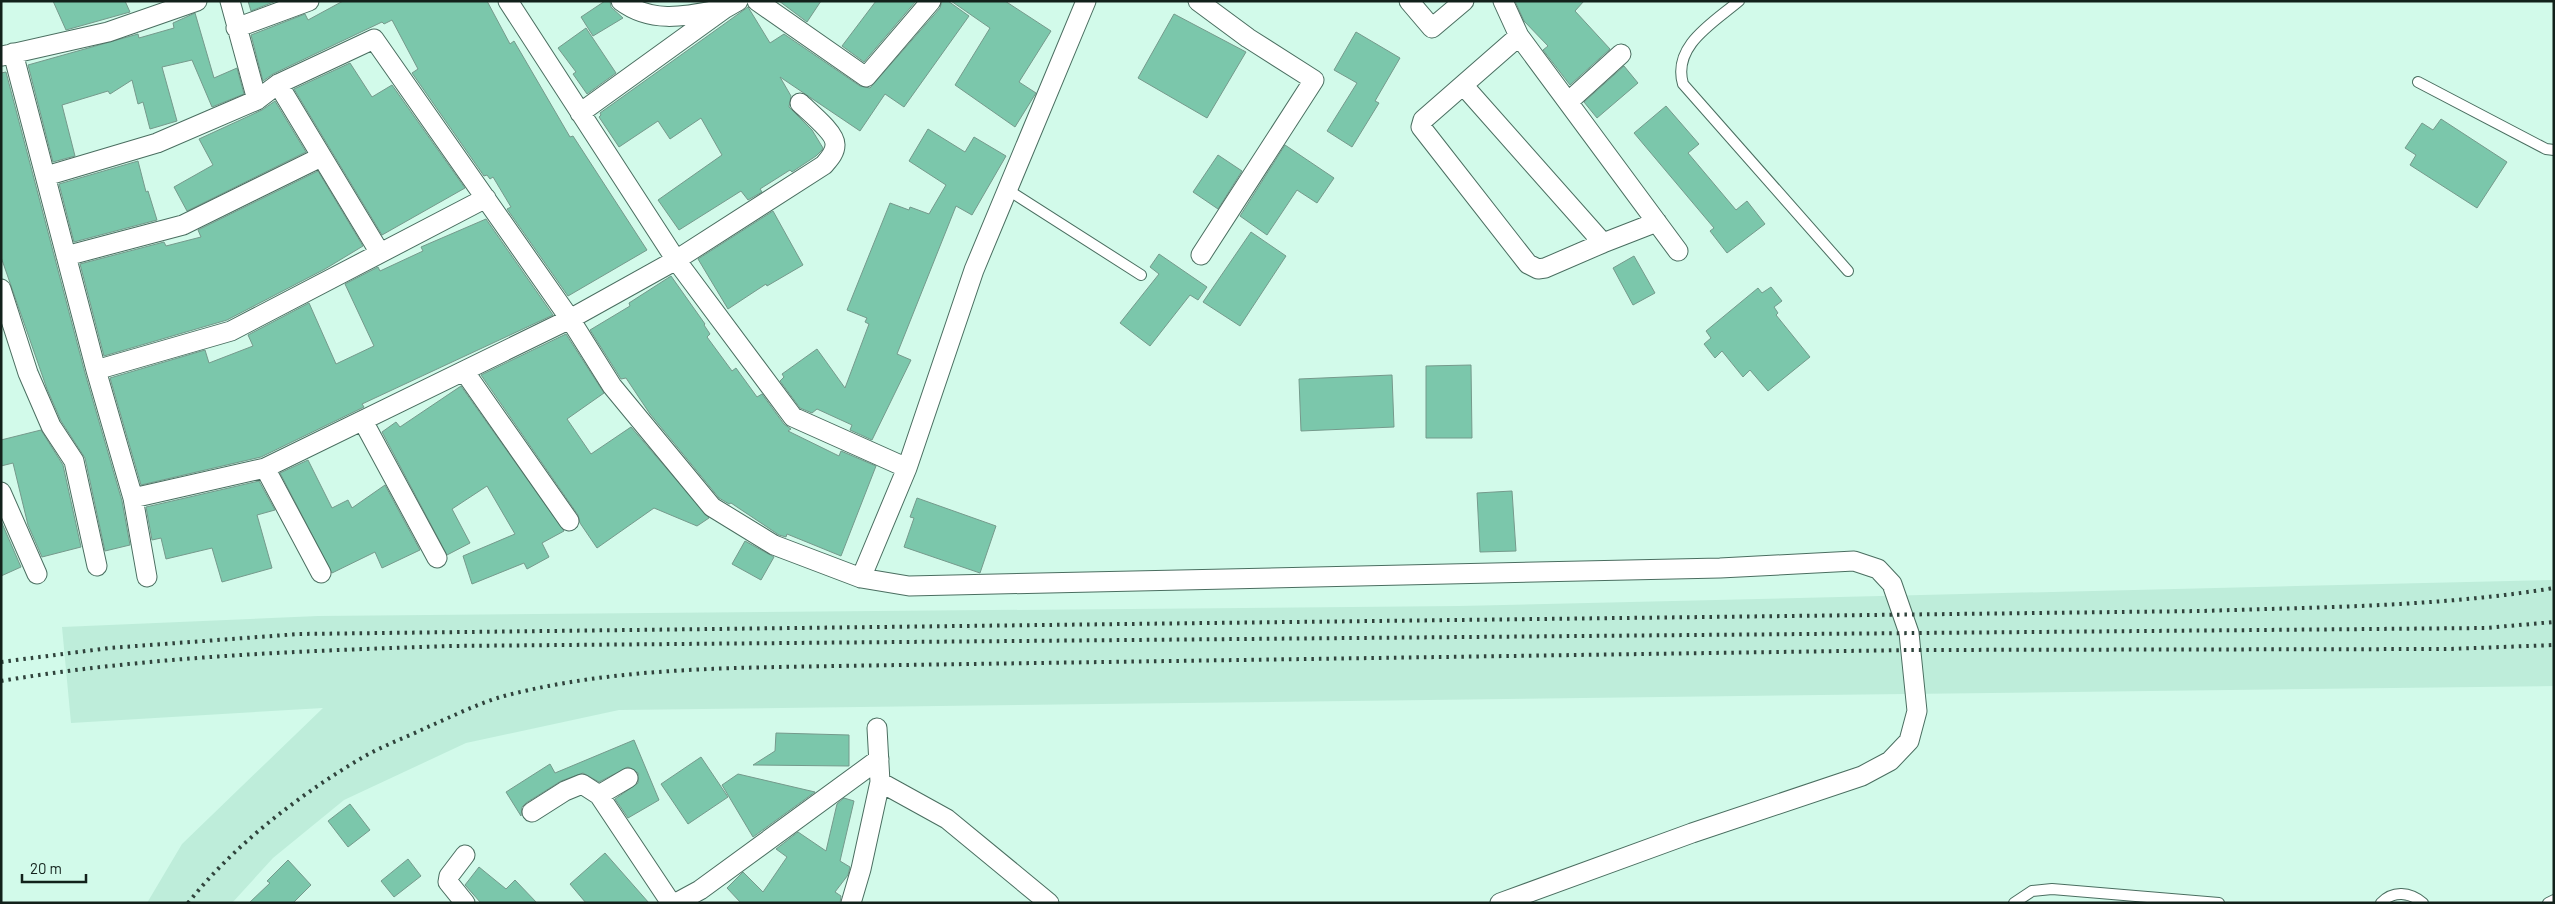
<svg xmlns="http://www.w3.org/2000/svg" width="2555" height="904" font-family="Barlow,sans-serif">
<style>
.built{fill:#beedda}
.building{fill:#7bc7ab;stroke:#759a8c}
.lines{fill:none;stroke-linecap:round;stroke-linejoin:round}
.lane-casing{stroke:#4a6e60;stroke-width:12}
.street-casing{stroke:#4a6e60;stroke-width:21}
.lane{stroke:#fff;stroke-width:10}
.street{stroke:#fff;stroke-width:19}
.rail{stroke:#30433c;stroke-width:4;stroke-dasharray:2.5 5;stroke-linecap:butt}
</style>
<rect width="100%" height="100%" fill="#d2faea"/>
<path class="built" d="M 2554,580 L 2554,686 L 619,710 L 466,743 L 344,800 L 273,858 L 232,903 L 147,903 L 182,844 L 323,708 L 71,723 L 62,627 L 318,616 L 1459,606 Z"/>
<path class="building" d="M 53,1 L 125,1 L 130,12 L 66,30 Z
M 248,1 L 276,1 L 251,11 Z
M 343,1 L 487,1 L 510,44 L 514,41 L 570,137 L 573,136 L 647,250 L 568,296 L 507,209 L 511,207 L 493,177 L 490,179 L 487,175 L 484,176 L 412,73 L 418,69 L 392,20 L 384,24 L 382,22 L 273,74 L 263,81 L 251,35 L 305,14 L 308,20 Z
M 605,1 L 610,1 L 611,7 L 623,18 L 593,36 L 581,17 Z
M 779,1 L 821,1 L 807,22 Z
M 876,1 L 916,1 L 864,62 L 842,46 Z
M 942,1 L 948,1 L 969,16 L 904,107 L 885,94 L 860,131 L 780,77 L 791,96 L 789,107 L 812,130 L 823,148 L 822,150 L 816,156 L 792,172 L 790,170 L 760,189 L 762,192 L 748,200 L 741,191 L 679,230 L 658,200 L 722,155 L 701,118 L 670,139 L 658,121 L 619,147 L 599,117 L 601,115 L 600,113 L 748,7 L 770,43 L 784,34 L 860,86 L 870,88 L 940,8 Z
M 951,1 L 1005,1 L 1051,31 L 1019,82 L 1036,93 L 1015,127 L 955,85 L 990,28 Z
M 1515,1 L 1584,1 L 1575,11 L 1610,49 L 1570,85 L 1543,50 L 1548,46 L 1524,21 Z
M 195,13 L 214,78 L 237,68 L 244,94 L 212,107 L 192,60 L 162,67 L 177,121 L 150,129 L 143,102 L 138,104 L 132,80 L 110,94 L 108,91 L 62,105 L 75,156 L 53,162 L 28,65 L 138,34 L 139,38 L 174,28 L 173,23 Z
M 1174,14 L 1246,52 L 1207,118 L 1138,78 Z
M 586,28 L 616,73 L 587,94 L 573,74 L 576,72 L 558,48 Z
M 1356,32 L 1400,58 L 1375,101 L 1379,103 L 1352,147 L 1327,131 L 1357,83 L 1334,70 Z
M 350,63 L 372,97 L 392,85 L 465,188 L 382,235 L 294,89 Z
M 1624,66 L 1638,83 L 1597,118 L 1584,102 Z
M 6,72 L 85,373 L 122,501 L 130,545 L 105,551 L 85,458 L 61,421 L 47,389 L 1,257 L 1,73 Z
M 275,101 L 306,152 L 187,211 L 174,187 L 213,165 L 199,139 L 262,110 Z
M 1666,106 L 1699,144 L 1688,153 L 1736,210 L 1747,201 L 1765,224 L 1727,253 L 1710,231 L 1714,228 L 1634,133 Z
M 2441,119 L 2507,162 L 2477,208 L 2410,165 L 2416,155 L 2405,148 L 2422,123 L 2433,130 Z
M 928,129 L 965,152 L 974,137 L 1006,156 L 972,215 L 956,206 L 897,354 L 911,360 L 872,440 L 850,430 L 852,425 L 817,409 L 812,413 L 800,408 L 780,381 L 784,377 L 782,374 L 817,349 L 845,388 L 869,324 L 865,322 L 867,318 L 847,310 L 890,203 L 909,210 L 910,207 L 929,214 L 946,185 L 909,161 Z
M 1285,145 L 1334,178 L 1317,203 L 1297,190 L 1267,235 L 1240,216 Z
M 1218,155 L 1242,171 L 1218,209 L 1193,192 Z
M 138,161 L 146,192 L 148,191 L 157,220 L 74,242 L 59,184 Z
M 318,171 L 363,246 L 325,269 L 227,320 L 104,356 L 80,264 L 164,242 L 166,246 L 201,237 L 198,230 Z
M 773,211 L 803,265 L 767,286 L 766,284 L 728,309 L 698,259 Z
M 486,219 L 553,315 L 362,404 L 364,407 L 261,457 L 141,485 L 110,378 L 205,350 L 209,363 L 253,346 L 248,335 L 309,303 L 336,364 L 374,346 L 345,284 L 378,267 L 380,271 L 423,251 L 421,247 Z
M 1251,232 L 1286,256 L 1240,326 L 1203,302 Z
M 1159,254 L 1207,287 L 1198,300 L 1190,295 L 1150,346 L 1120,323 L 1159,274 L 1150,267 Z
M 1634,256 L 1655,293 L 1633,305 L 1613,268 Z
M 671,276 L 705,324 L 704,325 L 710,334 L 707,337 L 732,371 L 736,368 L 757,397 L 762,394 L 784,424 L 791,429 L 788,431 L 839,456 L 841,451 L 876,466 L 841,556 L 787,534 L 786,537 L 779,535 L 731,503 L 729,504 L 719,498 L 650,414 L 626,378 L 621,379 L 590,330 L 630,306 L 629,303 Z
M 1771,287 L 1782,301 L 1774,307 L 1778,313 L 1776,315 L 1810,357 L 1768,391 L 1750,370 L 1743,377 L 1722,351 L 1715,358 L 1704,344 L 1711,338 L 1706,331 L 1758,288 L 1762,293 Z
M 566,334 L 604,393 L 567,419 L 591,454 L 631,427 L 709,518 L 697,526 L 654,508 L 597,548 L 580,523 L 578,515 L 481,375 Z
M 1471,365 L 1472,438 L 1426,438 L 1426,366 Z
M 1392,375 L 1394,427 L 1301,431 L 1299,379 Z
M 461,386 L 564,531 L 542,543 L 549,557 L 527,569 L 524,563 L 472,584 L 463,556 L 515,534 L 487,486 L 452,509 L 470,543 L 447,555 L 382,432 L 396,422 L 400,427 Z
M 41,430 L 63,465 L 81,547 L 42,557 L 28,525 L 13,463 L 1,466 L 1,440 Z
M 308,460 L 332,508 L 348,500 L 352,508 L 385,485 L 420,550 L 382,568 L 375,552 L 332,573 L 280,473 Z
M 259,481 L 275,510 L 257,515 L 272,568 L 222,582 L 212,548 L 166,559 L 161,538 L 152,540 L 146,507 Z
M 1512,491 L 1516,551 L 1480,552 L 1477,493 Z
M 917,498 L 996,526 L 980,573 L 904,547 L 914,518 L 910,517 Z
M 1,521 L 21,567 L 1,576 Z
M 745,541 L 774,557 L 761,580 L 732,564 Z
M 776,733 L 849,735 L 849,766 L 753,765 L 775,751 Z
M 634,740 L 659,800 L 628,818 L 615,799 L 638,783 L 638,773 L 628,767 L 599,782 L 583,773 L 561,781 L 526,803 L 522,807 L 521,816 L 506,792 L 550,764 L 555,773 Z
M 701,757 L 728,797 L 688,824 L 661,784 Z
M 738,774 L 815,792 L 753,837 L 722,785 Z
M 844,798 L 854,801 L 840,861 L 850,867 L 848,875 L 835,892 L 841,896 L 840,903 L 741,903 L 727,888 L 743,872 L 763,892 L 787,857 L 776,849 L 798,832 L 826,851 L 837,804 Z
M 350,804 L 370,830 L 348,847 L 328,821 Z
M 605,853 L 649,903 L 586,903 L 570,884 Z
M 408,859 L 421,876 L 394,897 L 381,881 Z
M 288,860 L 311,885 L 293,903 L 249,903 L 270,883 L 267,881 Z
M 479,867 L 506,889 L 515,880 L 537,903 L 481,903 L 465,885 Z"/>
<g class="lines">
<defs>
<path id="lane" d="M 1739,1 C 1713,23 1672,46 1683,84 L 1848,271
M 2418,82 L 2546,149 L 2554,150
M 1008,190 L 1141,275
M 2014,903 L 2032,891 L 2052,889 L 2219,903
M 2381,903 C 2393,890 2410,892 2423,903
M 2548,903 L 2554,900"/>
<path id="street" d="M 230,1 L 257,100
M 508,1 L 676,260 L 793,417 L 907,468
M 621,1 C 650,23 683,17 717,10
M 757,1 L 866,77 L 931,1
M 1198,1 L 1248,38 L 1314,80 L 1201,255
M 1409,1 L 1432,28 L 1464,1
M 1503,1 L 1519,36 L 1678,251
M 236,28 L 309,1
M 1519,36 L 1423,120 L 1421,127 L 1528,264 L 1538,269 L 1545,268 L 1603,243
M 13,53 L 96,370 L 133,498 L 147,577
M 2,56 L 108,32 L 197,1
M 278,84 L 380,253
M 1463,85 L 1603,243 L 1657,222
M 1568,102 L 1621,54
M 580,113 L 724,9 L 738,1
M 46,176 L 157,143 L 257,100 L 278,84 L 374,39 L 570,319 L 612,386 L 712,507 L 774,545 L 861,578 L 909,586 L 1720,568 L 1854,561 L 1878,569 L 1892,584 L 1909,633 L 1917,711 L 1909,741 L 1890,761 L 1862,776 L 1692,833 L 1500,903
M 66,256 L 183,225 L 321,157
M 1,289 L 28,373 L 51,426 L 74,461 L 97,566
M 96,370 L 231,331 L 486,198
M 464,371 L 569,521
M 363,421 L 437,558
M 265,468 L 321,573
M 1,492 L 37,574
M 133,498 L 265,468 L 570,319 L 676,260 L 824,165 C 829,159 835,153 835,145 C 836,133 808,111 800,103
M 861,578 L 907,468 L 974,270 L 1086,1
M 880,782 L 947,819 L 1049,903
M 599,795 L 628,778
M 532,812 L 565,791 L 582,784 L 599,795 L 671,903
M 465,903 L 448,882 L 449,876 L 465,855
M 676,903 L 700,890 L 879,759
M 851,903 L 861,869 L 880,782 L 877,728"/>
</defs>
<use href="#lane" class="lane-casing"/>
<use href="#street" class="street-casing"/>
<use href="#lane" class="lane"/>
<use href="#street" class="street"/>
<path class="rail" d="M 1,662 L 109,648 L 299,634 L 2201,611 C 2319,607 2438,607 2554,588
M 1,681 C 149,656 301,651 450,646 L 2485,628 L 2554,622
M 188,903 C 235,844 300,794 365,756 C 385,745 409,736 430,726 C 453,716 479,703 504,696 C 611,668 724,668 835,666 L 1912,650 L 2449,649 L 2554,645"/>
</g>
<rect width="2555" height="904" fill="none" stroke="#12211b" stroke-width="5"/>
<path d="M22 874v8h64v-8" fill="none" stroke="#12211b" stroke-width="2.5"/>
<text x="30" y="874" font-size="15" fill="#12211b" stroke="#d2faea" stroke-width="4" paint-order="stroke">20 m</text>
</svg>
